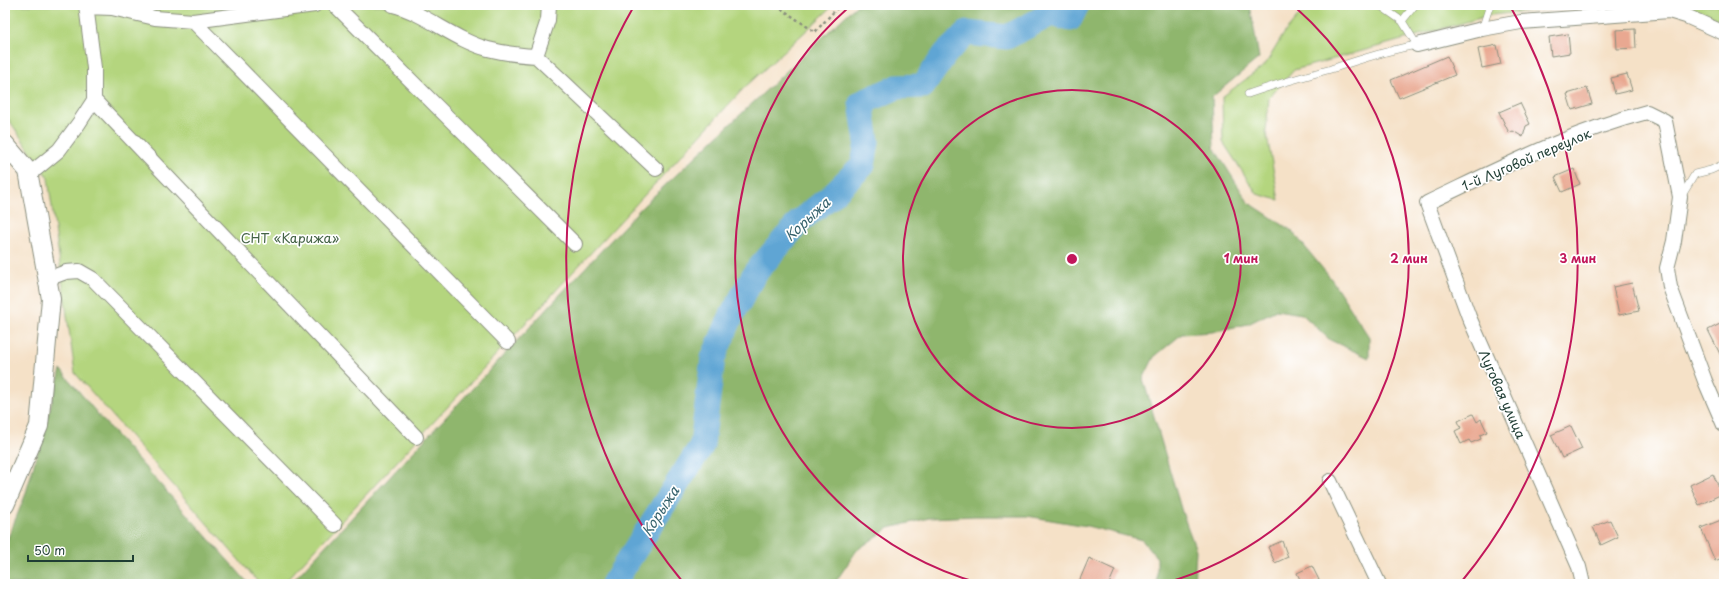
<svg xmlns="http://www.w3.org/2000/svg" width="1729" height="589" font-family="'Playpen Sans',sans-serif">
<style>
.green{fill:#b4d57e;stroke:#6a8959}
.forest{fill:#8fb66d;stroke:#577a50}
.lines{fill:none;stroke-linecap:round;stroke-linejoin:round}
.river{stroke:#5ea5d4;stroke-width:25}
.building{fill:#e9a891}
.service-casing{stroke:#8a8f7e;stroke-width:8}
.minor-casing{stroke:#8a8f7e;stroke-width:16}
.tertiary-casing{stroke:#8a8f7e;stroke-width:20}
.path{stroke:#8a8f7e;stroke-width:2.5;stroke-dasharray:3 3;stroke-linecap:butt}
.service{stroke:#fff;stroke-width:7}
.minor{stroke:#fff;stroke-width:14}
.tertiary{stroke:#fff;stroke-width:18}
.ring{fill:none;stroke:#c2185b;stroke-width:2}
.labels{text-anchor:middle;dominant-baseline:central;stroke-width:3.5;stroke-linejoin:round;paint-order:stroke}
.street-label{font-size:13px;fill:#1f3d34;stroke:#fff}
.park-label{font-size:13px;fill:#446346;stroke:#fff}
.water-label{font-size:14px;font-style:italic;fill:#35616c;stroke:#fff}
.centre{fill:#c2185b;stroke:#fff;stroke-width:2}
.ring-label{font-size:12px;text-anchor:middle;font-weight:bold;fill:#c2185b;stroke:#fff;stroke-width:3.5;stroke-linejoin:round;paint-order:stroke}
</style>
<rect width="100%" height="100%" fill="#fff"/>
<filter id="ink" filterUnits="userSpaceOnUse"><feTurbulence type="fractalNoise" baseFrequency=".025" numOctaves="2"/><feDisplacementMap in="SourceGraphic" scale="8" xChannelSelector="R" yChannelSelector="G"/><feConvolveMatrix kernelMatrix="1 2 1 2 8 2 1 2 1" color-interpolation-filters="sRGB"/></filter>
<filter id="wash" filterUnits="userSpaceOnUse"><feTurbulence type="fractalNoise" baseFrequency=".012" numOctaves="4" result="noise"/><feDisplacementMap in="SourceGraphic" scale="16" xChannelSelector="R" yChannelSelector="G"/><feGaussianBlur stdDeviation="0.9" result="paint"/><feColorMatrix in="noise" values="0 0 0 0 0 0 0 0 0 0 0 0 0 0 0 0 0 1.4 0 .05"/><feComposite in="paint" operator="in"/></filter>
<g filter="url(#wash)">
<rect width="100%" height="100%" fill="#f5e1c7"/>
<path class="green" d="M 5,5 L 834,5 L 744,88 L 283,584 L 260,584 L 75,373 L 48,178 L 5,114 Z
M 1308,5 L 1592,5 L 1491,15 L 1294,70 L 1269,98 L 1266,131 L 1279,200 L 1257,194 L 1223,142 L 1222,97 L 1265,65 L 1285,32 Z
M 1671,5 L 1724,5 L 1724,21 Z"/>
<path class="forest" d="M 857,5 L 1250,5 L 1259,58 L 1212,97 L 1214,148 L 1248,202 L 1292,231 L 1332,280 L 1369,337 L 1369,358 L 1330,340 L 1302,314 L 1276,310 L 1248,324 L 1212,332 L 1182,334 L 1154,357 L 1143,379 L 1182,512 L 1196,550 L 1194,584 L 1157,584 L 1157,558 L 1142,540 L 1087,526 L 1027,516 L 975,516 L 929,518 L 889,528 L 857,550 L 834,584 L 290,584 L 641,208 Z
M 61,370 L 101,418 L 249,584 L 5,584 L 5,545 L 25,496 Z"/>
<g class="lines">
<path class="river" d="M 613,584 L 702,445 L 713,358 L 731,317 L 755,273 L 801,220 L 830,197 L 863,165 L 867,142 L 861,103 L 897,87 L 923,86 L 946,53 L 967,33 L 1007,37 L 1051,14 L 1070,19 L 1077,5"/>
</g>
<g id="blocks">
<path class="building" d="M 1635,29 L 1636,48 L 1617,49 L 1616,30 Z
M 1568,34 L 1570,53 L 1551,56 L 1549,37 Z
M 1497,45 L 1501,64 L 1482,68 L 1478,49 Z
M 1447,56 L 1455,75 L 1399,98 L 1391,80 Z
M 1627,74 L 1632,90 L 1615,94 L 1611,78 Z
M 1587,88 L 1592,104 L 1572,110 L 1567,94 Z
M 1520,103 L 1530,124 L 1526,126 L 1523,137 L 1513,131 L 1509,133 L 1499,112 Z
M 1574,169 L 1580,184 L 1562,192 L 1555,177 Z
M 1632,283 L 1639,311 L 1619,315 L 1613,287 Z
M 1724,322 L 1724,362 L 1708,330 Z
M 1473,414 L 1477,422 L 1481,419 L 1487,432 L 1480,435 L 1481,439 L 1471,443 L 1469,440 L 1461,444 L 1455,431 L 1461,428 L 1458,421 Z
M 1571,426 L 1582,449 L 1562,458 L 1551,435 Z
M 1713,474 L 1722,494 L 1699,505 L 1690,485 Z
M 1610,520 L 1618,537 L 1601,545 L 1593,527 Z
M 1721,520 L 1724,526 L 1724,557 L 1715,561 L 1701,528 Z
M 1282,541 L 1288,557 L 1275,563 L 1268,547 Z
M 1089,558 L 1115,570 L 1109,584 L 1078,584 Z
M 1312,566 L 1319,580 L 1312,584 L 1302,584 L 1297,573 Z"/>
</g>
</g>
<g filter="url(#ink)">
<use href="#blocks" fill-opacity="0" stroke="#8a8f7e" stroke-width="1"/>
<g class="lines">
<defs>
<path id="service" d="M 1379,5 L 1402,21
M 1482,29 L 1490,5
M 1248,94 C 1276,84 1303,77 1331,69 C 1359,60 1387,50 1417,45 L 1402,21 L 1415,5
M 1681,197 L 1695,174 L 1711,170 L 1724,164"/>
<path id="minor" d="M 335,5 L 575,244
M 393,5 C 427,14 454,40 488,49 C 503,53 520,55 536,56 L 656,169
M 86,7 L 112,8 L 155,18 L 193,21 L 315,5
M 193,21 L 508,342
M 1417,45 L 1482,29 L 1521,22 L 1669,11 L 1686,16 L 1724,33
M 536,56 L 548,20 L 549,5
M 94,100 L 416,437
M 28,171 L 36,169 L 59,150 L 79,123 L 94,100 L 94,68 L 86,5
M 47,279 L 66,272 L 79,271 L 93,279 L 335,525
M 1330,481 L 1379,584
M 1583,584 L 1579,567 L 1469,317 L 1427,203 C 1499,169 1570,132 1647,112 L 1665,121 L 1680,197 L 1674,241 L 1667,268 L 1670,287 L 1705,381 L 1724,425"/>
<path id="tertiary" d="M 5,144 L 28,171 L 51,299 L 39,426 L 5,505"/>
</defs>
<use href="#service" class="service-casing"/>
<use href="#minor" class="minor-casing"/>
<use href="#tertiary" class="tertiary-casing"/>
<path class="path" d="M 776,5 L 815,32 L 840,5"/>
<use href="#service" class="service"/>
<use href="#minor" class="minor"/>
<use href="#tertiary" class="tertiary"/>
</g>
</g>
<g class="ring">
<circle cx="1072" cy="259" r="169"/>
<path d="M982 584A337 337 0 0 1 849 7M1295 7A337 337 0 0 1 1162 584"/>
<path d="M682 581A506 506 0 0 1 634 6M1510 6A506 506 0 0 1 1462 581"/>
</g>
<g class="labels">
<g class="street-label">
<text transform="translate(1526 159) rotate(-23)">1-й Луговой переулок</text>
<text transform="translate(1503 394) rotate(66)">Луговая улица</text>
</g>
<g class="park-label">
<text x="290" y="237">СНТ «Карижа»</text>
</g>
<g class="water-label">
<text transform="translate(807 219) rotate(-43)">Корыжа</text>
<text transform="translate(660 511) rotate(-57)">Корыжа</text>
</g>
</g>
<circle cx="1072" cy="259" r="6" class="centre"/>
<g class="ring-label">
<text x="1241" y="263">1 мин</text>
<text x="1409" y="263">2 мин</text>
<text x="1578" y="263">3 мин</text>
</g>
<rect width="1729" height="589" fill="none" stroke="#fff" stroke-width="20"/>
<path d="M28 555v6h105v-6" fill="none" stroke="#1f3d34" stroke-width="2"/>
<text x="34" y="555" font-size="12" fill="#1f3d34" stroke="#ffffff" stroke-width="3" paint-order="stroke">50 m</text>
</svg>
